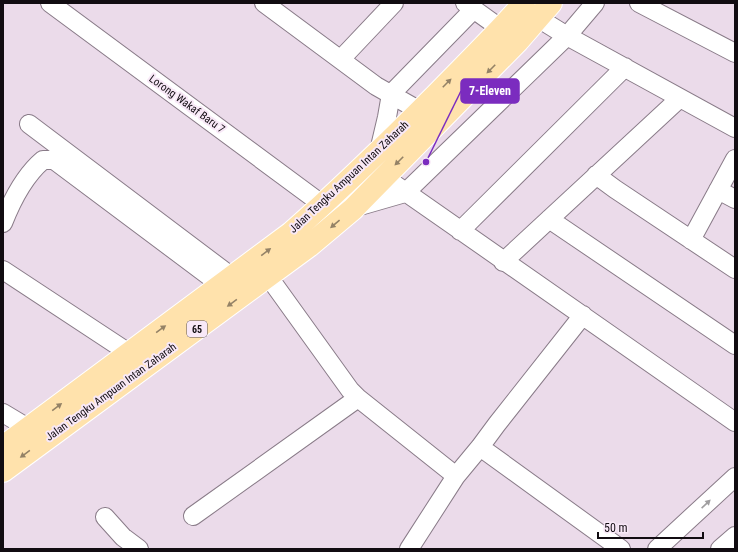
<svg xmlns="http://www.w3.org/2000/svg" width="738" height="552" font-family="'Roboto Condensed',sans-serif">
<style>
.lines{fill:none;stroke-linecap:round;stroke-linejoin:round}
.minor-casing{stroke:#897b88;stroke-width:20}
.major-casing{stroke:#fff;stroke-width:24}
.minor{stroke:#fff;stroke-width:18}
.major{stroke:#ffe2ac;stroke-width:22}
.oneway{fill:#948266}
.oneway2{fill:#a09ea0}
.labels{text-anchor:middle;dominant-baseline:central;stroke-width:4;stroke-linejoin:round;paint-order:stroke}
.shield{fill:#f8e8f7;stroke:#564e56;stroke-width:1}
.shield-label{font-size:10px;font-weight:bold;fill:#110c11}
.street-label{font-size:11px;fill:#110c11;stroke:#f8e8f7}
.leader{fill:none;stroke:#7b2cbf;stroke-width:1.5}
.callout-dot{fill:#7b2cbf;stroke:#f8e8f7;stroke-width:1.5}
.callout{fill:#7b2cbf;stroke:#7b2cbf;stroke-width:1.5}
.callout-label{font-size:12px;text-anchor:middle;font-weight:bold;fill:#fff}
</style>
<rect width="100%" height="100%" fill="#ebdbea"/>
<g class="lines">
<defs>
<path id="minor" d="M 50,3 L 323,205
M 264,3 L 376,86 L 420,111
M 465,3 L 511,36
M 639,3 L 735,53
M 538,18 L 567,36 L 735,128
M 341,59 L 394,3
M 29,124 L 232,277
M 379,151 L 387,117 L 391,94 L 474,9
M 374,170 L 735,422
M 596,175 L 615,189 L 735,269
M 718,190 L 735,199
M 353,208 L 405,193 L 567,36 L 595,3
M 549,219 L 735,345
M 3,223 C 12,200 24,176 43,160 L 54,160 L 221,285
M 460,231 L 625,67
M 691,240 L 735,159
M 503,262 L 680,98
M 3,270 L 129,353
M 268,276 L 350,390 L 358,398 L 456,476
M 3,413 L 28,428
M 480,447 L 621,549
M 193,516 L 358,398
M 105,517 L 123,537 L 139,549
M 409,549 L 456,476 L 480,447 L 497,424 L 583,315
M 657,549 L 735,477
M 720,549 L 735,536"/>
<path id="major" d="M 3,447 L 291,233 C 341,189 389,142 436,95 C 465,65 496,35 524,3
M 3,471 L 309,246 L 353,209 L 518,41 L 551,3"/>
</defs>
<use href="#minor" class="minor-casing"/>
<use href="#major" class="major-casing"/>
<use href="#minor" class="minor"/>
<use href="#major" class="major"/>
</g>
<defs><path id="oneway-solid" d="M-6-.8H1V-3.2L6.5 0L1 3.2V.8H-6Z"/></defs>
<g class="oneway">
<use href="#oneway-solid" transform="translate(491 69) rotate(135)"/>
<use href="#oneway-solid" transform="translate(447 83) rotate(-45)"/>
<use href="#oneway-solid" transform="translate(399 161) rotate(135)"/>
<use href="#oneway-solid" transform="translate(335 224) rotate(140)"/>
<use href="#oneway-solid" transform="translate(266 252) rotate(-37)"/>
<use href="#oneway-solid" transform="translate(232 303) rotate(144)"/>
<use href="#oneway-solid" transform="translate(161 329) rotate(-36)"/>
<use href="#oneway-solid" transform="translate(57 407) rotate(-37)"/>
<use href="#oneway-solid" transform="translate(25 454) rotate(144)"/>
</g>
<use class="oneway2" href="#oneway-solid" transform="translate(706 504) rotate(-43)"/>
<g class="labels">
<rect class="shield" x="187" y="321" width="20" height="16" rx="3"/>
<g class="shield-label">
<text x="197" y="329">65</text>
</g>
<g class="street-label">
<text transform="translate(187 104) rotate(36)">Lorong Wakaf Baru 7</text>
<text transform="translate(349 177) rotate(-43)">Jalan Tengku Ampuan Intan Zaharah</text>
<text transform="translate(111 392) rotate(-36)">Jalan Tengku Ampuan Intan Zaharah</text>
</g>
</g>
<path class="leader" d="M426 162L461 91"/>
<circle class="callout-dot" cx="426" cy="162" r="4"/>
<rect class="callout" x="461" y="79" width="58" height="24" rx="4"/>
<g class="callout-label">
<text x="490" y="95">7-Eleven</text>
</g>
<rect width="738" height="552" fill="none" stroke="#110c11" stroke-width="8"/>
<path d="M598 532v6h105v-6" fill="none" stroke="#110c11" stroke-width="2"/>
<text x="604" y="532" font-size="12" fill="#110c11" stroke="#f8e8f7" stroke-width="3" paint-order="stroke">50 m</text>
</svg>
